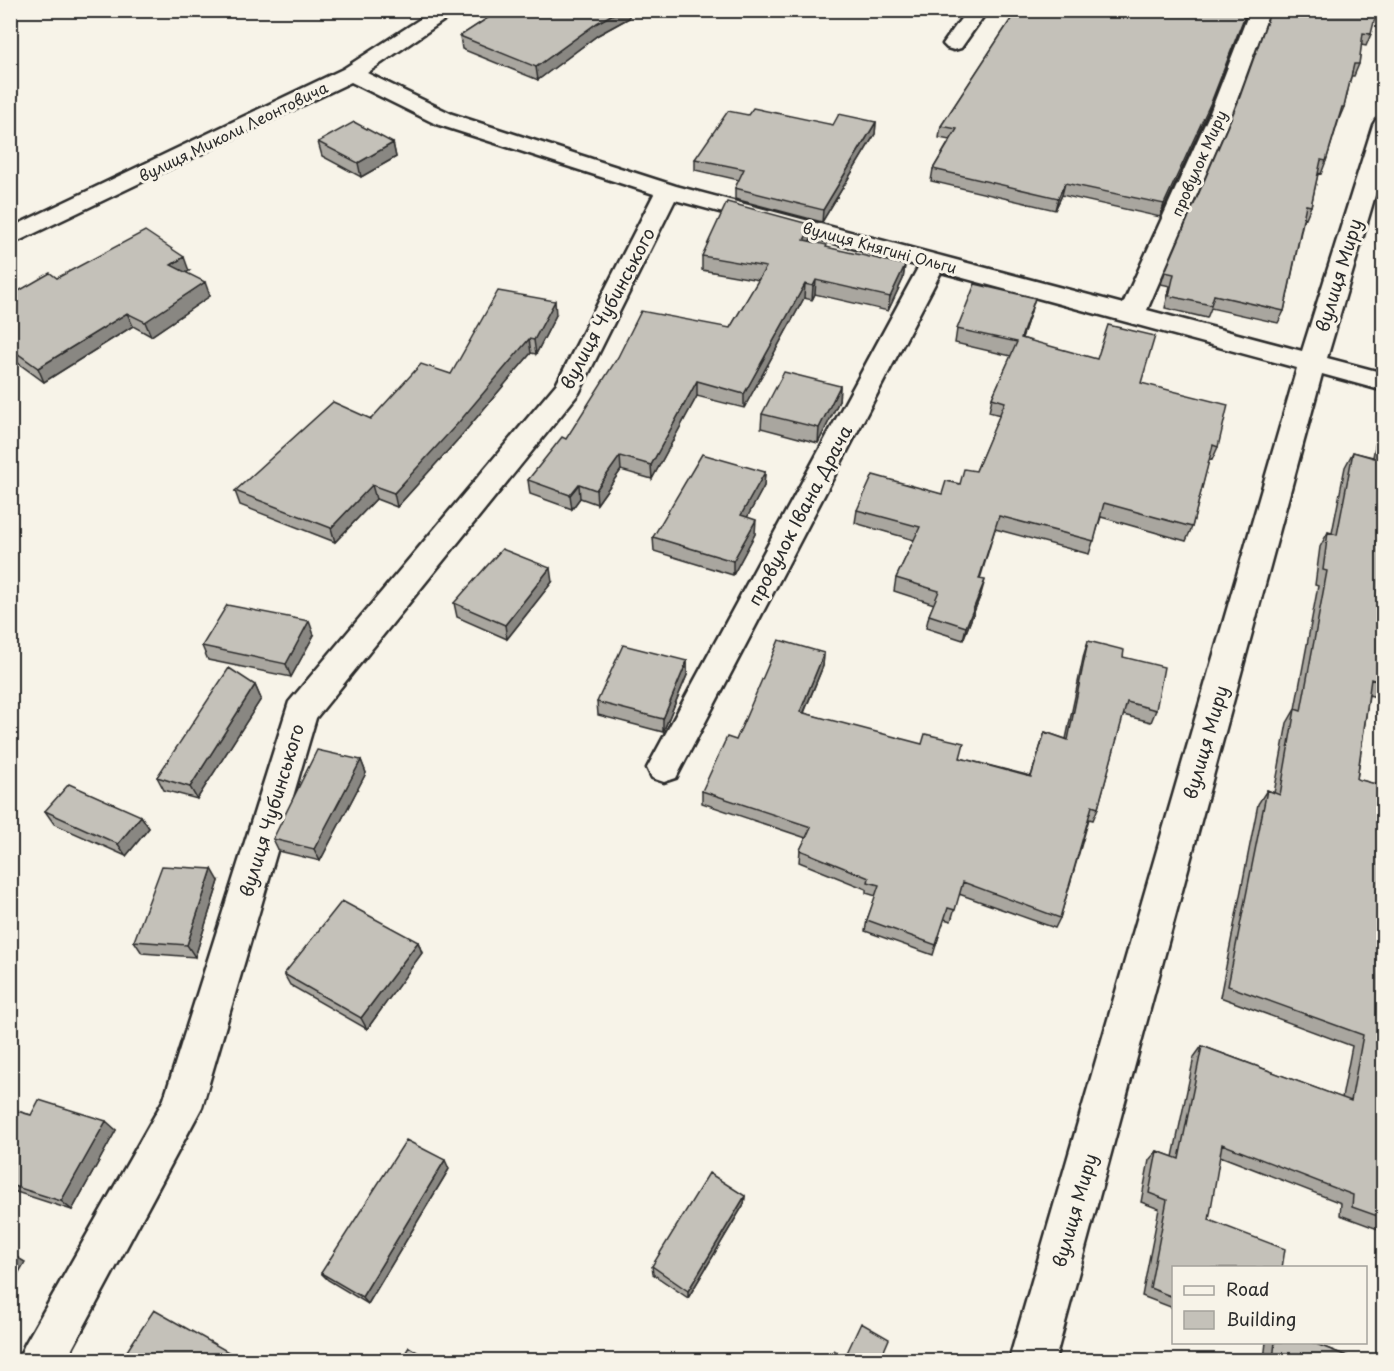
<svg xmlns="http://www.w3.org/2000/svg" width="1394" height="1371" font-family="'Playpen Sans',sans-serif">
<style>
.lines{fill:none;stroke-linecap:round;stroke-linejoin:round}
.minor-casing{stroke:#2b2b2b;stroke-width:5}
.minor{fill:#f7f3e8;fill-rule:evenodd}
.wall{fill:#a9a69f;stroke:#2b2b2b;stroke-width:1.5}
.shaded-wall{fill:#898782;stroke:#2b2b2b;stroke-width:1.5}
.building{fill:#c4c1b9;stroke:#2b2b2b;stroke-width:1.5}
.labels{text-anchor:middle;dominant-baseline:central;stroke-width:6;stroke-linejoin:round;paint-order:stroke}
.far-street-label{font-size:15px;fill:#2b2b2b;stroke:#f7f3e8}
.street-label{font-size:18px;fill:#2b2b2b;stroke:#f7f3e8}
</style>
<rect width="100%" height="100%" fill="#f7f3e8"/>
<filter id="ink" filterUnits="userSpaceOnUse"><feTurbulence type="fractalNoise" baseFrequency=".0167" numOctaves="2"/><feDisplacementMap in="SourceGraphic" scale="12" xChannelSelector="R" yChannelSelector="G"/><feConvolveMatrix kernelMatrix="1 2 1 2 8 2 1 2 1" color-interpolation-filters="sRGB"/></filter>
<g filter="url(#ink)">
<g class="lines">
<defs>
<path id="minor" d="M 434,10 L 459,10 L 367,73 L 452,114 L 676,186 L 1123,304 L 1210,113 L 1250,10 L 1270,10 L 1232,113 L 1147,310 L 1302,351 L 1373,125 L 1376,120 L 1384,118 L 1384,165 L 1327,358 L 1384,373 L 1384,391 L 1322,374 L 1055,1360 L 1009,1360 L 1297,368 L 941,272 L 676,778 L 664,782 L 652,778 L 647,768 L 919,266 L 675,200 L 579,393 L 316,718 L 202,1107 L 66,1360 L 18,1360 L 25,1344 L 164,1099 L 289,702 L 557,383 L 654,194 L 436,124 L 351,82 L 10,245 L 10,228 L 343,69 Z
M 967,10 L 988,10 L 961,48 L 954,50 L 947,48 L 943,44 Z"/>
</defs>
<use href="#minor" class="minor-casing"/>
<use href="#minor" class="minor"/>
</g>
<path class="wall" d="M 500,10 L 630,10 L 629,11 L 629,18 L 598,35 L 538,80 L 462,49 L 460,36 Z
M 1017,10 L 1247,10 L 1208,112 L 1160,217 L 1062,195 L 1055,210 L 931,181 L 933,169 L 950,140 L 939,138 L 941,126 Z
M 1271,10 L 1371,34 L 1366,46 L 1361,45 L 1359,64 L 1354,76 L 1351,76 L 1344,107 L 1339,119 L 1326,161 L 1321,174 L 1318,173 L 1311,206 L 1306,218 L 1304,217 L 1284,311 L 1278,323 L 1211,308 L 1207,318 L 1165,308 L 1170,286 L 1161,284 L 1165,272 L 1238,102 Z
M 748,115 L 833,125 L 876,122 L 875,134 L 822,222 L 735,199 L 735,188 L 739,180 L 695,170 L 695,159 Z
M 318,142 L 393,143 L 396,157 L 361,177 L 322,156 Z
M 812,225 L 811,239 L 810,241 L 827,248 L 905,265 L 903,279 L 888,311 L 815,294 L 812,300 L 804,298 L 744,408 L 697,396 L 652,479 L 621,470 L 597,504 L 580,498 L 572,509 L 530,494 L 528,480 L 566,439 L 730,328 L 759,280 L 702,270 L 702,256 Z
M 189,271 L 186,273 L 210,296 L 151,336 L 133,326 L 44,382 L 10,357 L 10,296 L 57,278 Z
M 1031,311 L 1022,338 L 1141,383 L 1218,447 L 1212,460 L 1209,459 L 1192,527 L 1186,541 L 1101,517 L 1089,554 L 995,529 L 980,579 L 981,594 L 963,640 L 926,628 L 929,615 L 934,604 L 894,591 L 896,578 L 914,540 L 855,523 L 857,510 L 942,494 L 960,484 L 976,471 L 1000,415 L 989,412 L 992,398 L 1011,356 L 955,343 L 957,329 Z
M 556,315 L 536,354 L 531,353 L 461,436 L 397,507 L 376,499 L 335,542 L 240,505 L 235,491 L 371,419 Z
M 840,386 L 839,401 L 818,443 L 761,428 L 762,414 Z
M 1383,424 L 1383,567 L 1380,616 L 1383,617 L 1383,699 L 1369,695 L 1357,779 L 1383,786 L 1383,1231 L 1340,1215 L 1341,1203 L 1220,1156 L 1173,1268 L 1173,1308 L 1142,1296 L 1159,1209 L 1141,1202 L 1149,1160 L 1157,1151 L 1173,1157 L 1194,1057 L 1202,1046 L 1342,1098 L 1352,1046 L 1220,997 L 1258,804 L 1267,790 L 1274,793 L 1287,723 L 1295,709 L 1318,586 L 1315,585 L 1320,547 L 1328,532 L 1332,533 L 1345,467 L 1353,452 L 1373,457 L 1377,436 Z
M 765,472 L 764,486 L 747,517 L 755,534 L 733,575 L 654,551 L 653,537 Z
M 552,582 L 507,639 L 457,617 L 454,603 Z
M 314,635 L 291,677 L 208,660 L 202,646 Z
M 1088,641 L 1123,657 L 1156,710 L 1151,722 L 1123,715 L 1098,808 L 1093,820 L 1089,819 L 1060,918 L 1055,928 L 959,894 L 951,921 L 944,919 L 933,955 L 865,931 L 867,920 L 876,896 L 866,893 L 866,889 L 799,862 L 800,850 L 806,838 L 702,803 L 702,791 L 736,740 L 824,653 L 823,666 L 804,713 L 960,758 L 1031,776 L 1045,732 L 1066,739 L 1084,654 Z
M 687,661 L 687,675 L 663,732 L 598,715 L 597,702 Z
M 255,685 L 261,699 L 197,799 L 164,790 L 157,777 Z
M 361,760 L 366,773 L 320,861 L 279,851 L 273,839 Z
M 45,811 L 141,816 L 149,828 L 126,856 L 54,824 Z
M 219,881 L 195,957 L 142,953 L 134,941 Z
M 418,942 L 422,953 L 367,1029 L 290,985 L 284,974 Z
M 10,1109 L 31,1115 L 116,1130 L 72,1210 L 10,1190 Z
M 449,1169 L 368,1304 L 328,1280 L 321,1273 Z
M 745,1196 L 744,1204 L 688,1298 L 653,1274 L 652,1266 Z
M 1266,1342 L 1311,1342 L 1357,1360 L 1264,1360 Z"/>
<path class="shaded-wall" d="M 620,10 L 630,10 L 629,11 L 629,18 L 598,35 L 538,80 L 536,67 L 597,23 Z
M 1247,10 L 1208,112 L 1160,217 L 1164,204 Z
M 876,122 L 875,134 L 822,222 L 823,210 Z
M 393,143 L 396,157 L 361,177 L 358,163 Z
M 1065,183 L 1062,195 L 1055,210 L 1058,198 Z
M 812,225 L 811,239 L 802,254 L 804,240 Z
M 184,257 L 189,271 L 176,279 L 171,265 Z
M 905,265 L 903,279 L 888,311 L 890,297 Z
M 816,280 L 815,294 L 812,300 L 813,286 Z
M 205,282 L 210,296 L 151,336 L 145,322 Z
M 805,284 L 804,298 L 744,408 L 744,394 Z
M 1035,298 L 1031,311 L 1017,352 L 1021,338 Z
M 555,301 L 556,315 L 536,354 L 534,340 Z
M 127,313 L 133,326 L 44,382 L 38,368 Z
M 529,339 L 531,353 L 461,436 L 397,507 L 394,493 Z
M 697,381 L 697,396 L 652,479 L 651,465 Z
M 840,386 L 839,401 L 818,443 L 819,428 Z
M 620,456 L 621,470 L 597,504 L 596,490 Z
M 765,472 L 764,486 L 741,529 L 741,515 Z
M 579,484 L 580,498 L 572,509 L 570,495 Z
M 372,485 L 376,499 L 335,542 L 331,528 Z
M 756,520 L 755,534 L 733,575 L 733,561 Z
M 550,568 L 552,582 L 507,639 L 505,625 Z
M 985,580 L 981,594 L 963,640 L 966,627 Z
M 309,621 L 314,635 L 291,677 L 286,664 Z
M 824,653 L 823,666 L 799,724 L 800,712 Z
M 687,661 L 687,675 L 663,732 L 663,719 Z
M 255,685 L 261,699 L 197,799 L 190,787 Z
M 361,760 L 366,773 L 320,861 L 314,849 Z
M 141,816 L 149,828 L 126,856 L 118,844 Z
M 212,869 L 219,881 L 195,957 L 187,945 Z
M 418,942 L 422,953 L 367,1029 L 361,1018 Z
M 106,1121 L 116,1130 L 72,1210 L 61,1201 Z
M 445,1160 L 449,1169 L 368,1304 L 362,1297 Z
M 745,1196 L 744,1204 L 688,1298 L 688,1291 Z
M 13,1255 L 25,1262 L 10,1288 L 10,1259 Z
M 232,1354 L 240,1360 L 228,1360 Z"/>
<path class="building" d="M 500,10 L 620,10 L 597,23 L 536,67 L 460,36 Z
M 1017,10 L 1247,10 L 1212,100 L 1164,204 L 1065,183 L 1058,198 L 933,169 L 957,129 L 941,126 Z
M 1271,10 L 1377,10 L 1371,34 L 1363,33 L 1359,64 L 1354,64 L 1344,107 L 1342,107 L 1326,161 L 1321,160 L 1311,206 L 1306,205 L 1284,311 L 1214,295 L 1211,305 L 1169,296 L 1174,274 L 1165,272 L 1238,102 Z
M 753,108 L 833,125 L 839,114 L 876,122 L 823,210 L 735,188 L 744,169 L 695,159 L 728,111 L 748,115 Z
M 354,122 L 393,143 L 358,163 L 318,142 Z
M 727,202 L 812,225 L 804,240 L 827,245 L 826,247 L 905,265 L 890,297 L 816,280 L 813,286 L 805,284 L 744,394 L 697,381 L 651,465 L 620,456 L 596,490 L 579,484 L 570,495 L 528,480 L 562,437 L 566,439 L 618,357 L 641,311 L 730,328 L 766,267 L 702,256 Z
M 145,231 L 184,257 L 171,265 L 205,282 L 145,322 L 127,313 L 38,368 L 10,348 L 10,296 L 50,273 L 57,278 Z
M 975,284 L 1035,298 L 1021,338 L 1097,359 L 1108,325 L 1155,336 L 1141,383 L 1228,405 L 1218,447 L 1213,445 L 1192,527 L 1104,503 L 1094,541 L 999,516 L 979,579 L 985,580 L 966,627 L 929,615 L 939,591 L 896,578 L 920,527 L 857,510 L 873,475 L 942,494 L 946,481 L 960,484 L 964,469 L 976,471 L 1005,402 L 992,398 L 1017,342 L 957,329 Z
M 498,291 L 555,301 L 534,340 L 529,339 L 459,422 L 394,493 L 372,485 L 331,528 L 235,491 L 333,402 L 371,419 L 421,364 L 451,374 Z
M 784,372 L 840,386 L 819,428 L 762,414 Z
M 1383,428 L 1383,567 L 1380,616 L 1383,617 L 1383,683 L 1371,679 L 1357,779 L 1383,786 L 1383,1218 L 1352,1207 L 1353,1195 L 1222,1144 L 1209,1220 L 1285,1249 L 1282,1268 L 1173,1268 L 1173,1297 L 1150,1288 L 1167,1200 L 1149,1193 L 1157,1151 L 1179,1159 L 1202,1046 L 1351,1101 L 1363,1035 L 1228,986 L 1267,790 L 1280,795 L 1295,709 L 1301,711 L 1327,571 L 1323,570 L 1328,532 L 1337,535 L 1353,452 L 1378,459 Z
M 702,454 L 765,472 L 741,515 L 756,520 L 733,561 L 653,537 Z
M 502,549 L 550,568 L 505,625 L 454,603 Z
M 227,605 L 309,621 L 286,664 L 202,646 Z
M 779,640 L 824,653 L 800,712 L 922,744 L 925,734 L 964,743 L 960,758 L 1031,777 L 1045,732 L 1068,740 L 1088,641 L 1124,650 L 1123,657 L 1164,667 L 1156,710 L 1127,702 L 1098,808 L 1092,806 L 1060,918 L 963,882 L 955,910 L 948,908 L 936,945 L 867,920 L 879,885 L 868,882 L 869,878 L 800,850 L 811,827 L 702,791 L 727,737 L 736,740 Z
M 623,645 L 687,661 L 663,719 L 597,702 Z
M 229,668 L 255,685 L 190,787 L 157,777 Z
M 317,750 L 361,760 L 314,849 L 273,839 Z
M 69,784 L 141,816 L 118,844 L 45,811 Z
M 162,866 L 212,869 L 187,945 L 134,941 Z
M 342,901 L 418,942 L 361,1018 L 284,974 Z
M 39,1100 L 106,1121 L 61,1201 L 10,1185 L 10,1109 L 31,1115 Z
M 406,1140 L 445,1160 L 362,1297 L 321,1273 Z
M 709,1173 L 745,1196 L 688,1291 L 652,1266 Z
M 154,1310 L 232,1354 L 228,1360 L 121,1360 Z
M 861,1323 L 889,1339 L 880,1360 L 829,1360 L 834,1350 L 845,1357 Z
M 1275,1342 L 1311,1342 L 1357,1360 L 1273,1360 Z
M 409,1347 L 430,1360 L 401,1360 Z
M 492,1356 L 498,1360 L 489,1360 Z"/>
</g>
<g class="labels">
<g class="far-street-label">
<text transform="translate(233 131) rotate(-26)">вулиця Миколи Леонтовича</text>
<text transform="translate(1198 163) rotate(-66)">провулок Миру</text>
<text transform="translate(880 247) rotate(15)">вулиця Княгині Ольги</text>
</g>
<g class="street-label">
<text transform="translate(1338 275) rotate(-73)">вулиця Миру</text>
<text transform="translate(607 308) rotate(-62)">вулиця Чубинського</text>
<text transform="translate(799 515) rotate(-62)">провулок Івана Драча</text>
<text transform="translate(1205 742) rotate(-74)">вулиця Миру</text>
<text transform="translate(271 810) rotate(-73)">вулиця Чубинського</text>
<text transform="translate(1074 1210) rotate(-74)">вулиця Миру</text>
</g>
</g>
<rect width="1394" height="1371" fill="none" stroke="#f7f3e8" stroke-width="36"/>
<rect x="18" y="18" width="1358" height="1335" fill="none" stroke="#2b2b2b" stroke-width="2" filter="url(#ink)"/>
<rect x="1172" y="1266" width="195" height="78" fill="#f7f3e8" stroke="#a5a39c" stroke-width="1.5"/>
<rect x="1184" y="1286" width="30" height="9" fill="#f7f3e8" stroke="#a5a39c" stroke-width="1.5"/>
<text x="1226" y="1296" font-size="18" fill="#2b2b2b">Road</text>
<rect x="1184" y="1311" width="30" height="18" fill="#c4c1b9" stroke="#a5a39c" stroke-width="1.5"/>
<text x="1226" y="1326" font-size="18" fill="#2b2b2b">Building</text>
</svg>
